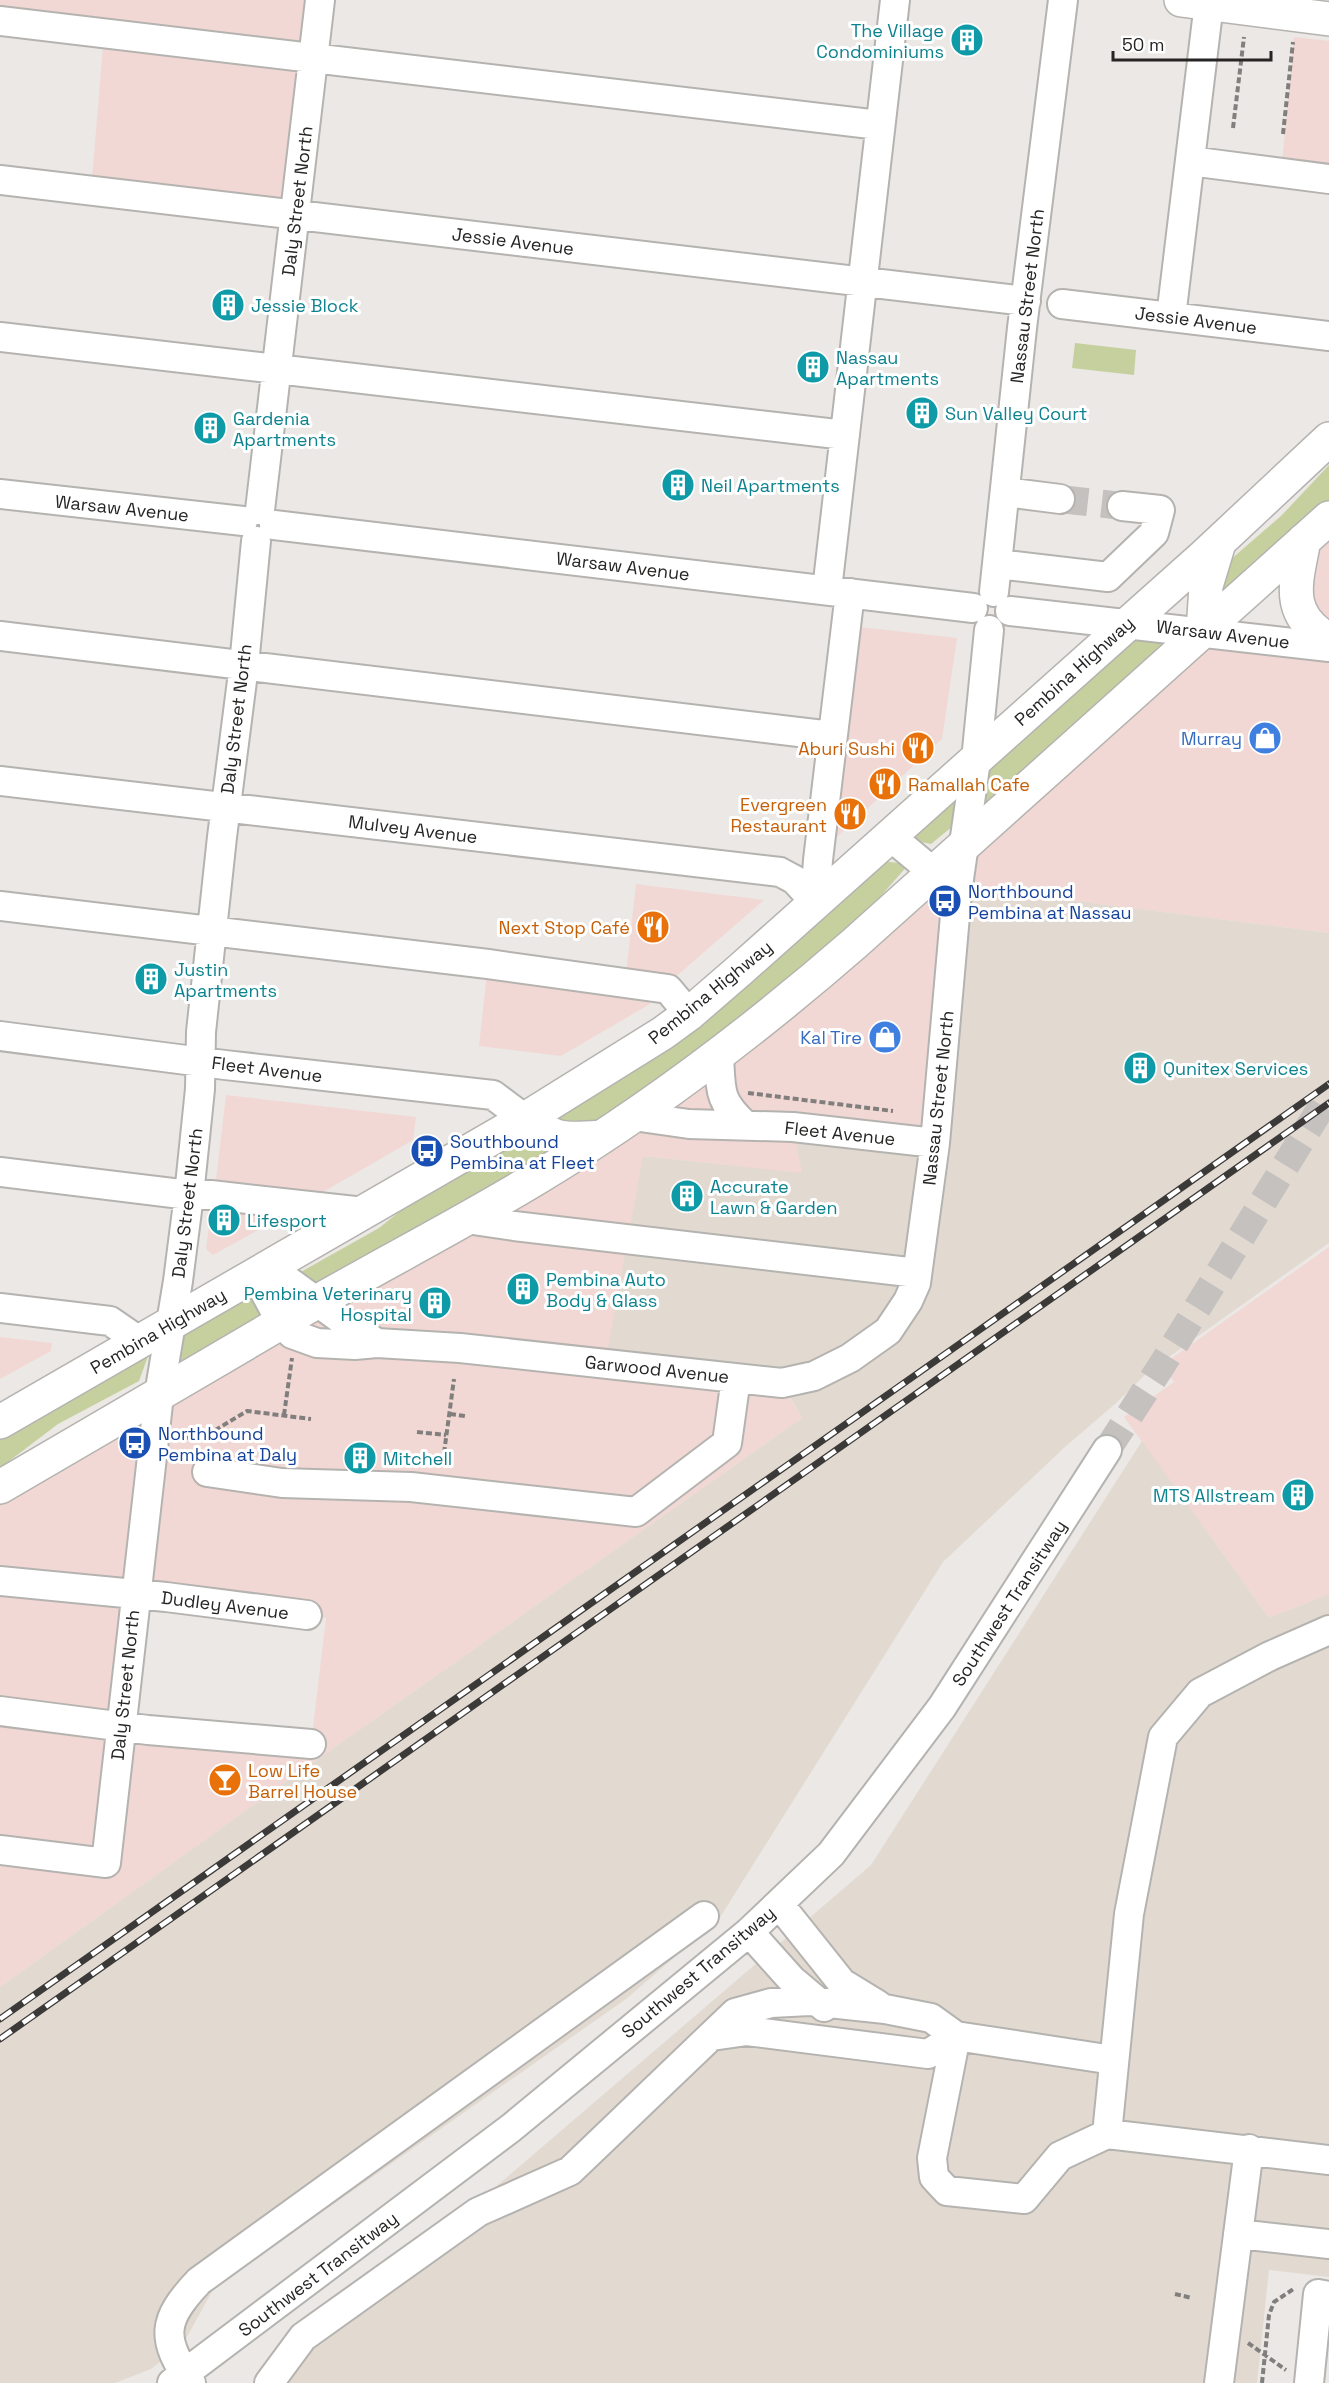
<svg xmlns="http://www.w3.org/2000/svg" width="1329" height="2383" font-family="'Space Grotesk',sans-serif">
<style>
.commercial{fill:#f2d8d4;fill-rule:evenodd}
.built{fill:#e2dad1}
.green{fill:#c6d09e}
.lines{fill:none;stroke-linecap:round;stroke-linejoin:round}
.minor-tunnel{stroke:#c4c1be;stroke-width:28;stroke-dasharray:28 14;stroke-linecap:butt}
.minor-casing{stroke:#b5b3b0;stroke-width:32}
.major-casing{stroke:#b5b3b0;stroke-width:36}
.path{stroke:#817f7d;stroke-width:4;stroke-dasharray:6 3;stroke-linecap:butt}
.minor{stroke:#fff;stroke-width:28}
.major{stroke:#fff;stroke-width:33}
.rail-casing{stroke:#3b3a38;stroke-width:7}
.rail{stroke:#fff;stroke-width:4.5;stroke-dasharray:14;stroke-linecap:butt}
.labels{text-anchor:middle;dominant-baseline:central;stroke-width:6;stroke-linejoin:round;paint-order:stroke}
.culture-label{font-size:18px;fill:#0d838f;stroke:#fff;text-anchor:start}
.street-label{font-size:18px;fill:#262524;stroke:#fff}
.shop-label{font-size:18px;fill:#366cbe;stroke:#fff;text-anchor:end}
.food-label{font-size:18px;fill:#c56008;stroke:#fff;text-anchor:end}
.transit-label{font-size:18px;fill:#164399;stroke:#fff;text-anchor:start}
</style>
<rect width="100%" height="100%" fill="#ebe8e5"/>
<path class="commercial" d="M 0,0 L 320,0 L 295,215 L 91,191 L 104,34 L 0,21 Z
M 1294,37 L 1329,41 L 1329,179 L 1281,173 Z
M 1329,518 L 1329,640 L 1317,633 L 1304,540 Z
M 851,626 L 957,638 L 942,739 L 826,847 Z
M 1203,632 L 1329,647 L 1329,933 L 964,887 L 935,1143 L 793,1127 L 803,1174 L 644,1156 L 802,1418 L 308,1766 L 0,1987 L 0,1487 L 602,1137 ZM 135,1595 L 326,1618 L 311,1744 L 121,1726 Z
M 636,884 L 764,900 L 672,980 L 626,974 Z
M 487,973 L 643,992 L 650,1004 L 561,1056 L 479,1046 Z
M 226,1095 L 416,1117 L 413,1140 L 311,1199 L 215,1188 Z
M 212,1202 L 289,1213 L 213,1255 L 206,1249 Z
M 1329,1247 L 1329,1594 L 1269,1618 L 1124,1417 L 1174,1382 L 1162,1365 Z
M 0,1337 L 52,1343 L 51,1351 L 0,1379 Z"/>
<path class="built" d="M 964,887 L 1329,933 L 1329,1243 L 1148,1372 L 1115,1404 L 1065,1447 L 943,1562 L 719,1919 L 626,1999 L 214,2288 L 183,2344 L 151,2369 L 115,2383 L 0,2383 L 0,1987 L 308,1766 L 802,1418 L 782,1383 L 605,1364 L 643,1156 L 802,1173 L 793,1127 L 934,1143 Z
M 1142,1441 L 1269,1618 L 1329,1594 L 1329,2277 L 1269,2270 L 1257,2383 L 267,2383 L 871,1865 Z"/>
<path class="green" d="M 1075,343 L 1136,350 L 1134,375 L 1072,368 Z
M 1329,465 L 1329,501 L 1220,599 L 1222,567 L 1282,515 Z
M 1134,632 L 1177,638 L 982,812 L 986,770 Z
M 956,794 L 953,826 L 931,844 L 906,839 Z
M 880,861 L 909,864 L 857,923 L 761,1009 L 589,1132 L 547,1121 Z
M 524,1133 L 555,1150 L 320,1286 L 299,1273 L 379,1228 L 424,1192 Z
M 256,1291 L 261,1320 L 174,1370 L 182,1332 Z
M 151,1348 L 139,1381 L 58,1424 L 0,1468 L 0,1435 Z"/>
<g class="lines">
<path class="minor-tunnel" d="M 1060,499 L 1122,506
M 1107,1450 L 1162,1365 L 1329,1095"/>
<defs>
<path id="minor" d="M 0,21 L 879,125
M 1190,161 L 1329,179
M 0,180 L 1026,301
M 1062,304 L 1329,336
M 1171,317 L 1209,3
M 0,337 L 845,435
M 1005,492 L 1060,499
M 0,494 L 243,521
M 260,510 L 320,0
M 274,525 L 973,608
M 998,564 L 1108,577 L 1154,533 L 1160,510 L 1122,506
M 827,590 L 895,0
M 994,592 L 1022,328 L 1063,0
M 1010,611 L 1329,647
M 0,636 L 832,736
M 0,781 L 780,872 L 795,880 L 815,902
M 890,836 L 951,887
M 815,902 L 818,860 L 850,593
M 0,906 L 488,964 L 668,989 L 689,1014
M 0,1036 L 225,1065 L 493,1095 L 525,1119
M 719,1055 C 721,1091 718,1100 745,1125
M 633,1116 L 689,1124 L 793,1127 L 935,1143
M 0,1172 L 189,1195 L 211,1195 L 364,1212
M 466,1219 L 514,1226 L 917,1273
M 269,1267 L 353,1328 L 377,1343
M 255,1274 L 281,1322 L 292,1334 L 317,1343 L 355,1345 L 377,1343 L 460,1348 L 782,1383 L 814,1376 L 850,1358 L 888,1331 L 908,1301 L 916,1283 L 935,1143 L 957,893 L 976,760 L 989,630
M 0,1308 L 110,1321 L 139,1341
M 207,1472 L 282,1483 L 411,1487 L 636,1512 L 727,1443 L 736,1378
M 0,1581 L 166,1597 L 307,1615
M 0,1711 L 148,1730 L 311,1744
M 0,1850 L 106,1863 L 159,1395 L 178,1281 L 189,1195 L 200,1089 L 201,1032 L 222,837 L 244,665 L 256,541
M 779,1904 L 842,1983 L 878,2005
M 749,1932 L 792,1980 L 824,2007
M 712,2036 L 747,2031 L 928,2054 L 956,2036
M 956,2036 L 932,2158 L 934,2177 L 947,2191 L 1024,2199 L 1060,2156 L 1107,2134 L 1329,2160
M 1107,2134 L 1129,1914 L 1163,1737 L 1200,1693 L 1270,1656 L 1329,1630
M 1238,2234 L 1329,2244
M 172,2383 L 511,2128 L 749,1932 L 831,1854 L 942,1707 L 1107,1450
M 191,2383 C 160,2338 162,2320 199,2281 L 704,1916
M 269,2383 L 303,2337 L 478,2212 L 570,2171 L 735,2013 L 771,2003 L 810,2001 L 885,2009 L 931,2018 L 956,2036 L 1113,2060
M 1219,2383 L 1249,2149
M 1309,2383 L 1318,2294 L 1329,2296"/>
<path id="major" d="M 1181,0 L 1329,19
M 1304,540 C 1296,583 1284,614 1329,640
M 1203,632 L 1206,586 L 1219,543
M 525,1119 C 558,1141 563,1140 602,1137
M 0,1422 L 525,1119 L 663,1033 L 689,1014 L 741,969 L 1204,556 L 1329,439
M 0,1487 C 94,1433 188,1377 282,1322 C 365,1273 452,1229 535,1179 C 649,1111 755,1030 855,943 L 1329,518"/>
</defs>
<use href="#minor" class="minor-casing"/>
<use href="#major" class="major-casing"/>
<path class="path" d="M 1233,128 L 1244,37
M 1283,134 L 1293,42
M 748,1093 L 893,1111
M 450,1414 L 465,1416
M 284,1415 L 292,1358
M 417,1432 L 446,1435
M 182,1437 L 199,1440 L 247,1411 L 311,1419
M 444,1453 L 454,1379
M 1175,2294 L 1192,2298
M 1248,2343 L 1286,2370
M 1262,2383 L 1269,2315 L 1274,2302 L 1295,2288"/>
<use href="#minor" class="minor"/>
<use href="#major" class="major"/>
<defs>
<path id="rail" d="M 0,2019 L 1329,1084
M 0,2039 L 1329,1103"/>
</defs>
<use href="#rail" class="rail-casing"/>
<use href="#rail" class="rail"/>
</g>
<defs>
<symbol id="building-disc" viewBox="-11 -11 22 22"><circle r="9.5" fill="#0f9aa8" stroke="#fff"/><path d="M-4-6H4V6H1V3H-1V6H-4ZM-2.5-4.3h1.7v1.8h-1.7ZM.8-4.3h1.7v1.8H.8ZM-2.5-1h1.7V.8h-1.7ZM.8-1h1.7V.8H.8Z" fill="#fff"/></symbol>
<symbol id="shop-disc" viewBox="-11 -11 22 22"><circle r="9.5" fill="#3f7fe0" stroke="#fff"/><path d="M-5-2.5h2.3a2.7 3.5 0 0 1 5.4 0H5L5.5 6h-11ZM-1.5-2.5h3a1.5 2.3 0 0 0-3 0Z" fill="#fff"/></symbol>
<symbol id="restaurant-disc" viewBox="-11 -11 22 22"><circle r="9.5" fill="#e8710a" stroke="#fff"/><path d="M-5-6h1v4h1v-4h1v4h1v-4h1v5L-1.5 .5V6h-2V.5L-5-1ZM5-6V6H3V1.5H1.5Q1.5-4 5-6Z" fill="#fff"/></symbol>
<symbol id="bus-disc" viewBox="-11 -11 22 22"><circle r="9.5" fill="#1a4fb4" stroke="#fff"/><path d="M-5-6H5V4H4V6H2V4H-2V6H-4V4H-5ZM-3.5-4V0h7V-4ZM-3.5 1.2v1.5H-2V1.2ZM2 1.2v1.5H3.5V1.2Z" fill="#fff"/></symbol>
<symbol id="bar-disc" viewBox="-11 -11 22 22"><circle r="9.5" fill="#e8710a" stroke="#fff"/><path d="M-6-5H6L.8 .8V4.5H3.5V6h-7V4.5H-.8V.8Z" fill="#fff"/></symbol>
</defs>
<g fill-rule="evenodd">
<use href="#building-disc" x="948" y="21" width="38" height="38"/>
<use href="#building-disc" x="209" y="286" width="38" height="38"/>
<use href="#building-disc" x="794" y="348" width="38" height="38"/>
<use href="#building-disc" x="903" y="394" width="38" height="38"/>
<use href="#building-disc" x="191" y="409" width="38" height="38"/>
<use href="#building-disc" x="659" y="466" width="38" height="38"/>
<use href="#shop-disc" x="1246" y="719" width="38" height="38"/>
<use href="#restaurant-disc" x="899" y="729" width="38" height="38"/>
<use href="#restaurant-disc" x="866" y="765" width="38" height="38"/>
<use href="#restaurant-disc" x="831" y="795" width="38" height="38"/>
<use href="#bus-disc" x="926" y="882" width="38" height="38"/>
<use href="#restaurant-disc" x="634" y="908" width="38" height="38"/>
<use href="#building-disc" x="132" y="960" width="38" height="38"/>
<use href="#shop-disc" x="866" y="1018" width="38" height="38"/>
<use href="#building-disc" x="1121" y="1049" width="38" height="38"/>
<use href="#bus-disc" x="408" y="1132" width="38" height="38"/>
<use href="#building-disc" x="668" y="1177" width="38" height="38"/>
<use href="#building-disc" x="205" y="1201" width="38" height="38"/>
<use href="#building-disc" x="504" y="1270" width="38" height="38"/>
<use href="#building-disc" x="416" y="1284" width="38" height="38"/>
<use href="#bus-disc" x="116" y="1424" width="38" height="38"/>
<use href="#building-disc" x="341" y="1439" width="38" height="38"/>
<use href="#building-disc" x="1279" y="1476" width="38" height="38"/>
<use href="#bar-disc" x="206" y="1761" width="38" height="38"/>
</g>
<g class="labels">
<g class="culture-label">
<text x="944" y="30" text-anchor="end">The Village<tspan x="944" dy="21">Condominiums</tspan></text>
<text x="251" y="305">Jessie Block</text>
<text x="836" y="357">Nassau<tspan x="836" dy="21">Apartments</tspan></text>
<text x="945" y="413">Sun Valley Court</text>
<text x="233" y="418">Gardenia<tspan x="233" dy="21">Apartments</tspan></text>
<text x="701" y="485">Neil Apartments</text>
<text x="174" y="969">Justin<tspan x="174" dy="21">Apartments</tspan></text>
<text x="1163" y="1068">Qunitex Services</text>
<text x="710" y="1186">Accurate<tspan x="710" dy="21">Lawn &amp; Garden</tspan></text>
<text x="247" y="1220">Lifesport</text>
<text x="546" y="1279">Pembina Auto<tspan x="546" dy="21">Body &amp; Glass</tspan></text>
<text x="412" y="1293" text-anchor="end">Pembina Veterinary<tspan x="412" dy="21">Hospital</tspan></text>
<text x="383" y="1458">Mitchell</text>
<text x="1275" y="1495" text-anchor="end">MTS Allstream</text>
</g>
<g class="street-label">
<text transform="translate(297 201) rotate(-83)">Daly Street North</text>
<text transform="translate(513 241) rotate(7)">Jessie Avenue</text>
<text transform="translate(1027 296) rotate(-83)">Nassau Street North</text>
<text transform="translate(1196 320) rotate(7)">Jessie Avenue</text>
<text transform="translate(122 508) rotate(6)">Warsaw Avenue</text>
<text transform="translate(623 566) rotate(7)">Warsaw Avenue</text>
<text transform="translate(1223 634) rotate(7)">Warsaw Avenue</text>
<text transform="translate(1074 671) rotate(-42)">Pembina Highway</text>
<text transform="translate(236 719) rotate(-83)">Daly Street North</text>
<text transform="translate(413 829) rotate(7)">Mulvey Avenue</text>
<text transform="translate(710 992) rotate(-39)">Pembina Highway</text>
<text transform="translate(267 1069) rotate(7)">Fleet Avenue</text>
<text transform="translate(938 1098) rotate(-84)">Nassau Street North</text>
<text transform="translate(840 1133) rotate(6)">Fleet Avenue</text>
<text transform="translate(187 1203) rotate(-83)">Daly Street North</text>
<text transform="translate(158 1331) rotate(-30)">Pembina Highway</text>
<text transform="translate(657 1369) rotate(6)">Garwood Avenue</text>
<text transform="translate(1009 1603) rotate(-57)">Southwest Transitway</text>
<text transform="translate(225 1605) rotate(7)">Dudley Avenue</text>
<text transform="translate(125 1685) rotate(-84)">Daly Street North</text>
<text transform="translate(698 1972) rotate(-40)">Southwest Transitway</text>
<text transform="translate(318 2274) rotate(-37)">Southwest Transitway</text>
</g>
<g class="shop-label">
<text x="1242" y="738">Murray</text>
<text x="862" y="1037">Kal Tire</text>
</g>
<g class="food-label">
<text x="895" y="748">Aburi Sushi</text>
<text x="908" y="784" text-anchor="start">Ramallah Cafe</text>
<text x="827" y="804">Evergreen<tspan x="827" dy="21">Restaurant</tspan></text>
<text x="630" y="927">Next Stop Café</text>
<text x="248" y="1770" text-anchor="start">Low Life<tspan x="248" dy="21">Barrel House</tspan></text>
</g>
<g class="transit-label">
<text x="968" y="891">Northbound<tspan x="968" dy="21">Pembina at Nassau</tspan></text>
<text x="450" y="1141">Southbound<tspan x="450" dy="21">Pembina at Fleet</tspan></text>
<text x="158" y="1433">Northbound<tspan x="158" dy="21">Pembina at Daly</tspan></text>
</g>
</g>
<path d="M1113 51v9h158v-9" fill="none" stroke="#262524" stroke-width="3"/>
<text x="1122" y="51" font-size="18" fill="#262524" stroke="#ffffff" stroke-width="4.5" paint-order="stroke">50 m</text>
</svg>
